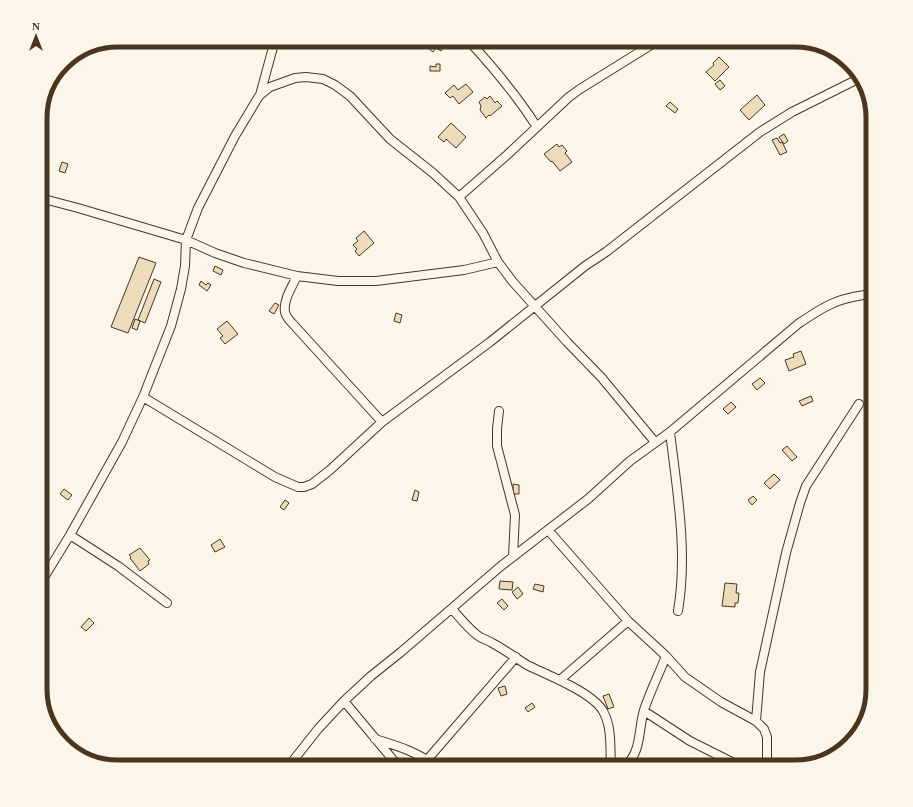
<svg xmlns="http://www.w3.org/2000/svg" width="913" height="807" font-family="'Times New Roman',serif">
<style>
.building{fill:#ecdcbc;stroke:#4a3520}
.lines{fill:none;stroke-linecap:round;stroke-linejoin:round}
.street-casing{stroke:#4a3520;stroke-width:10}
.street{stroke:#fbf6e9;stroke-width:8}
.rim{fill:none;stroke:#4a3520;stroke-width:5}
</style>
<rect width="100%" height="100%" fill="#fbf6e9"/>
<path class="building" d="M 424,40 L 446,40 L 448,41 L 441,51 L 436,48 L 433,52 L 429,49 L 433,42 L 431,41 L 427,47 L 425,46 L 427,42 Z
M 719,57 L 729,67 L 715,81 L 706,72 L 714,65 L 713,63 Z
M 436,64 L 440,64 L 440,71 L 430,71 L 430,66 L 436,67 Z
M 720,80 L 725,86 L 720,90 L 715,84 Z
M 466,84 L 473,92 L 459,104 L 453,96 L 450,98 L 445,93 L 454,85 L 458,90 Z
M 757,95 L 765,105 L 749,120 L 740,110 Z
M 490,96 L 495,103 L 497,101 L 502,106 L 490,116 L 489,115 L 486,118 L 480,110 L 481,106 L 479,102 L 485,97 L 487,99 Z
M 670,102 L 678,109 L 675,113 L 666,106 Z
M 451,123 L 466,137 L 456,148 L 446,139 L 444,142 L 438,137 Z
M 784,134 L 788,141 L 784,144 L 779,137 Z
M 777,138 L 780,143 L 782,142 L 787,152 L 780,155 L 772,140 Z
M 557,144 L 559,147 L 562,145 L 567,151 L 565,153 L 572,162 L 560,171 L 552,161 L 551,162 L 544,154 Z
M 62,162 L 68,164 L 65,173 L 59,171 Z
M 364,231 L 374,243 L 359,256 L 355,251 L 357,249 L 353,245 L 358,241 L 356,238 Z
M 139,257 L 156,263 L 128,333 L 111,327 Z
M 215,266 L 223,270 L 221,275 L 213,271 Z
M 154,279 L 161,282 L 145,323 L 138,320 Z
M 201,281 L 206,285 L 208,283 L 211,285 L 207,291 L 199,285 Z
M 275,303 L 279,305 L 274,314 L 269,311 Z
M 396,313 L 402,315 L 400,323 L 394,321 Z
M 135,319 L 140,321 L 137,330 L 132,328 Z
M 227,321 L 238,334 L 225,344 L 220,338 L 223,336 L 217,329 Z
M 801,351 L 806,364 L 789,371 L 785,360 L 794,357 L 793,354 Z
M 760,378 L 765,383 L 757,390 L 752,384 Z
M 811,396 L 813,401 L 802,406 L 799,401 Z
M 731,402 L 736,407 L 728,414 L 723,409 Z
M 787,446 L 797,457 L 792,461 L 782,450 Z
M 774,474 L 780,480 L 770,489 L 764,483 Z
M 513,484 L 519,485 L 519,494 L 513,494 Z
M 64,489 L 72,495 L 68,500 L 60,494 Z
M 415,490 L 419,492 L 417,501 L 412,500 Z
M 753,496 L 757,500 L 752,505 L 748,500 Z
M 285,500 L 289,503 L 284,510 L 280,507 Z
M 220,539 L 225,547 L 215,552 L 211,545 Z
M 140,548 L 150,560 L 148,561 L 149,564 L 140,571 L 130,558 L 131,557 L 129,555 Z
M 500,581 L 513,582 L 512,590 L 499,589 Z
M 725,583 L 737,584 L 736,593 L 739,593 L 738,603 L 735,603 L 735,607 L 722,606 Z
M 535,584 L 544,586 L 543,592 L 533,589 Z
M 518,587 L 523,594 L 517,599 L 512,592 Z
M 502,599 L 508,606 L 504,610 L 497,603 Z
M 89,618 L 94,623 L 86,631 L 81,627 Z
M 41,654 L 48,660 L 41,670 L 40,670 Z
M 505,686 L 507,694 L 501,696 L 498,688 Z
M 609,694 L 614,707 L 608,709 L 603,696 Z
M 532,703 L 535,707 L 528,712 L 525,708 Z"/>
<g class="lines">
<defs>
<path id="street" d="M 468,40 C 493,67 517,96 537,127
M 260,95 L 275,40
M 459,197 L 507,155 L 569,97 L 580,89 L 659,40
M 40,198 L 78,208 L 186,240 L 215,253 L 244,263 L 297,276 L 338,281 L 376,281 L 464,270 L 498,262
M 297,276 C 292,287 283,300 285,312 C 286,316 289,320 292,323 L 382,422
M 143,397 L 275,477 L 298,487 L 304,487 L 312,484 L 330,470 L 382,422 L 490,342 L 585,266 L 606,252 L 760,132 L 792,112 L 860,78
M 499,411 L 497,429 L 497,446 L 515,515 L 513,556
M 670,432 C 677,491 688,552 678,611
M 548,530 L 628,621 L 666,656 L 685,677 L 721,702 L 756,721 L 764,729 L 767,737 L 767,758 L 764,767
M 70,535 L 118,566 L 167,603
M 40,584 L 70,535 L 122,442 L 143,397 L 171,326 L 181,289 L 185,266 L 186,240 L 198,208 L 235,136 L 259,96 L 270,87 L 295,78 L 306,77 L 323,79 L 335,85 L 350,96 L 390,139 L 433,173 L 459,197 L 483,233 L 498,262 L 513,282 L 567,342 L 601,377 L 655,442
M 452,609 C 460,618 468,628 477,635 C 482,639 488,640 494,644 C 505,650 516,658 527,665 C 547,675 595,693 604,713 C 612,728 610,750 611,767
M 560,680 L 628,621
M 344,701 L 399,767
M 644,711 L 690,741 L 742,767
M 756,721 L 760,672 L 786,553 L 800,503 L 806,486 L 859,404
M 375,739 C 398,746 418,752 437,767
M 427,760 L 516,657
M 288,767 L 318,729 L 344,701 L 371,676 L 401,652 L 501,566 L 588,499 L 630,461 L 670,432 L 798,324 C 826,305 839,297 873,294
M 624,767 C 642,753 638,730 644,710 C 650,692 659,674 666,656"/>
</defs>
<use href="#street" class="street-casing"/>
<use href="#street" class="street"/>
</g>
<path d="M0 0H913V807H0ZM118 47H795A71 71 0 0 1 866 118V689A71 71 0 0 1 795 760H118A71 71 0 0 1 47 689V118A71 71 0 0 1 118 47Z" fill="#fbf6e9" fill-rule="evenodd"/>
<path class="rim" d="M118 47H795A71 71 0 0 1 866 118V689A71 71 0 0 1 795 760H118A71 71 0 0 1 47 689V118A71 71 0 0 1 118 47Z"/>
<g transform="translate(36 36)" stroke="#fbf6e9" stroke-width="3" paint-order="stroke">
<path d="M0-3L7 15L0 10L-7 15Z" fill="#4a3520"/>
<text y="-6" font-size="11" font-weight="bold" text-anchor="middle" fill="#4a3520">N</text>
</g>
</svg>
